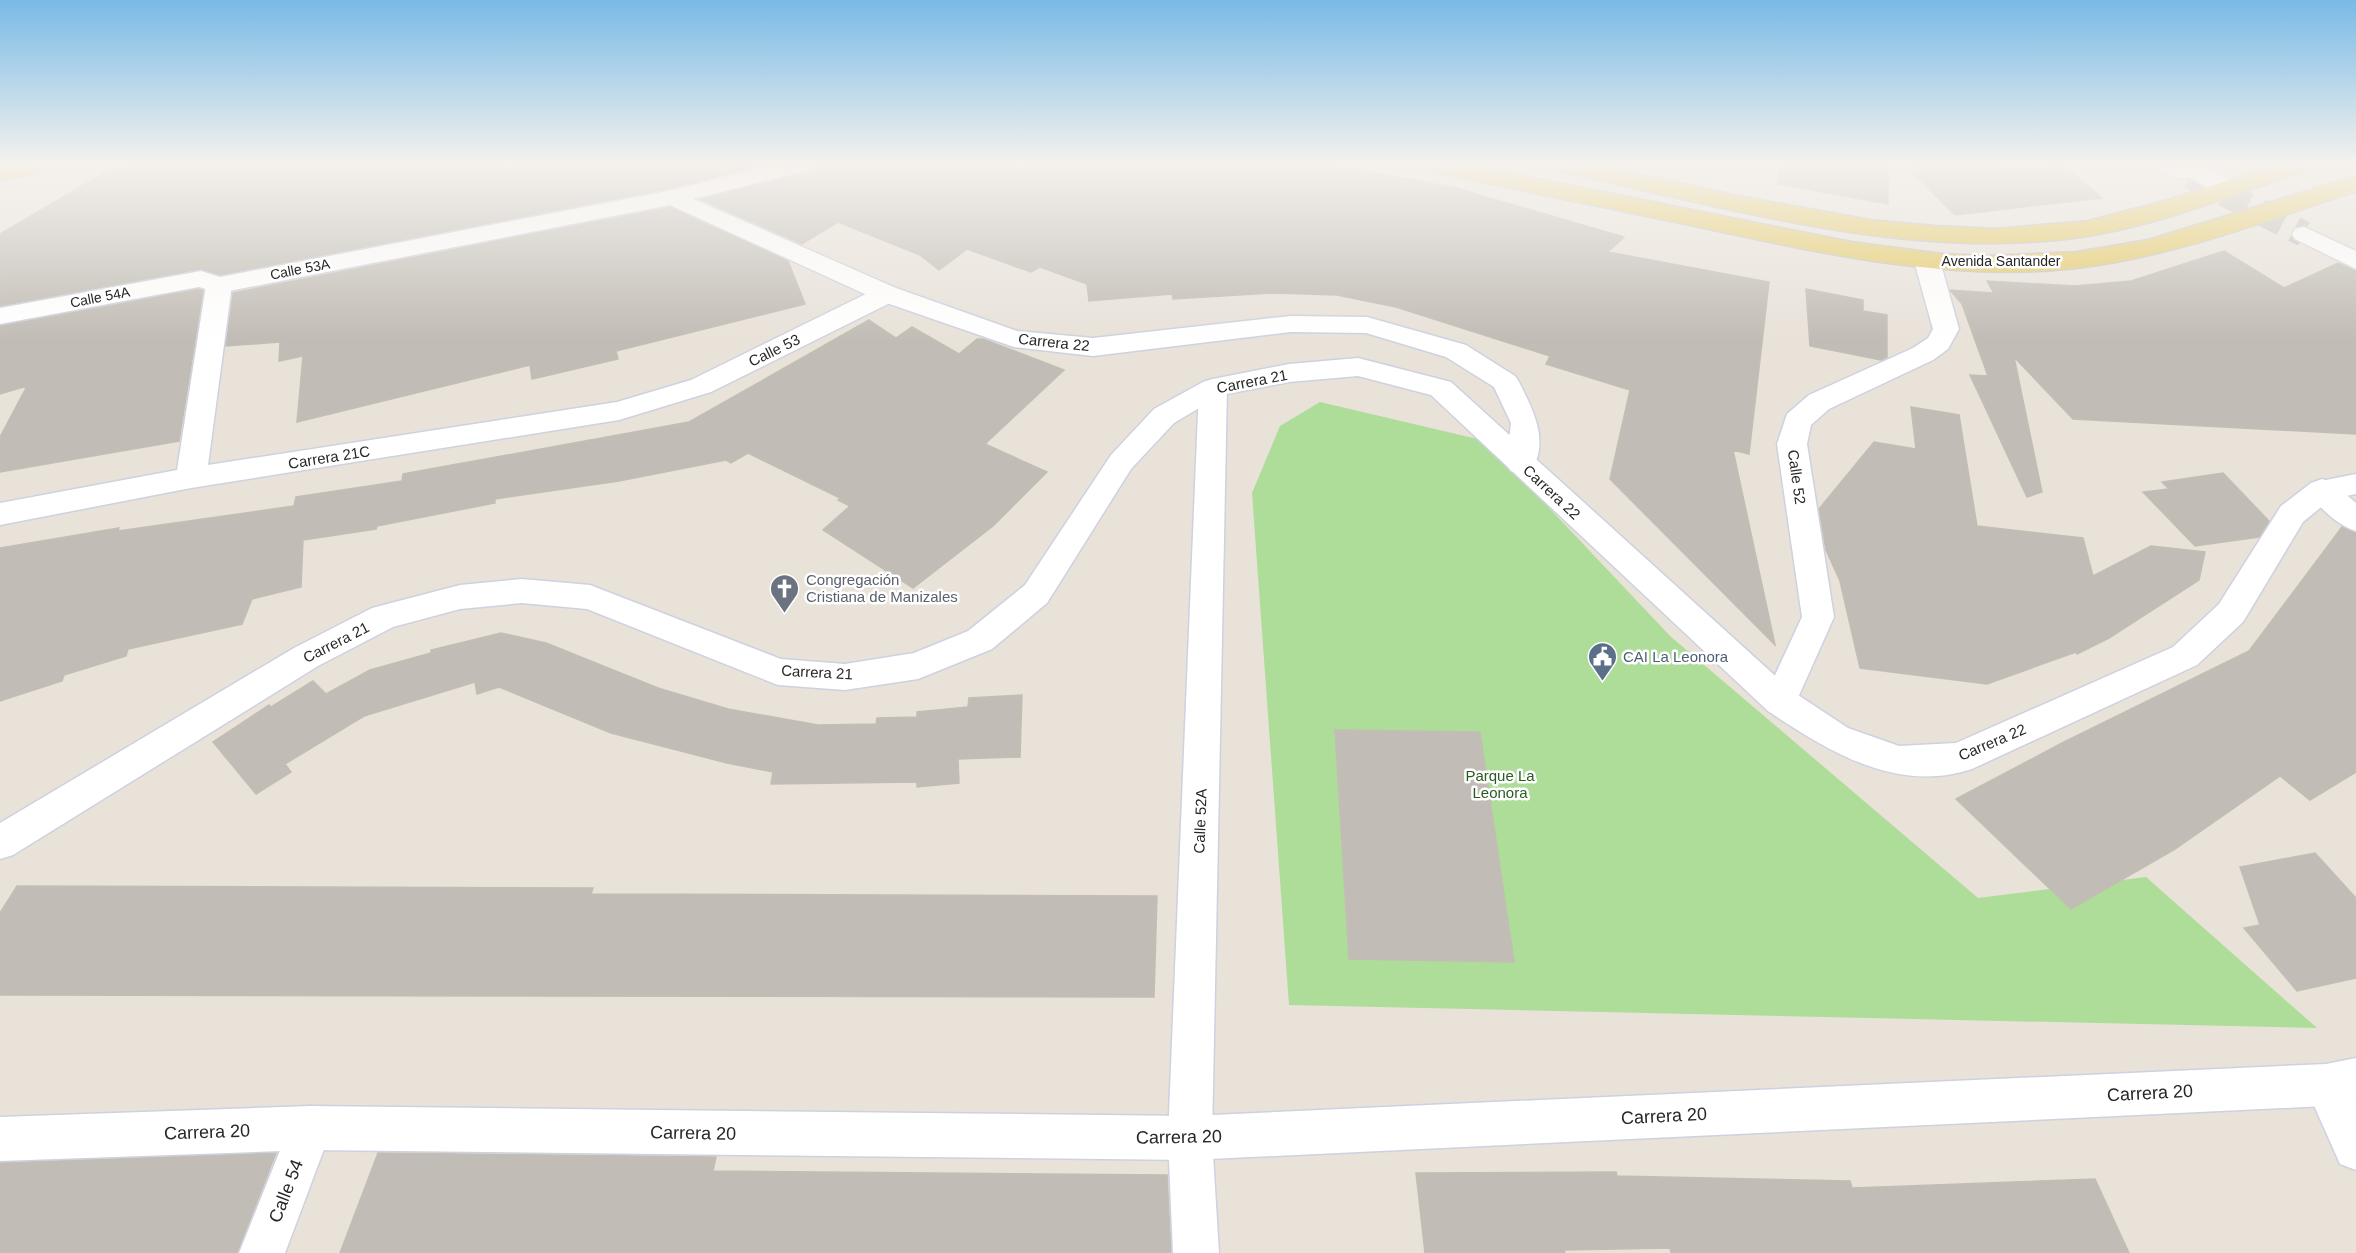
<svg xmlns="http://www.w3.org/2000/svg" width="2356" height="1253" font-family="Arial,sans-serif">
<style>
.green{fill:#aedc99}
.building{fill:#c1bcb5;stroke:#c3beb3;stroke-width:1.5}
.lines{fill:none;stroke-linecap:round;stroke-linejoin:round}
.secondary-tunnel{stroke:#c1bdb5;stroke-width:26;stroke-dasharray:26 13;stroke-linecap:butt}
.pedestrian-casing{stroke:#ced1df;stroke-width:3}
.minor-casing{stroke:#ced1df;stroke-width:3}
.tertiary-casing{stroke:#ced1df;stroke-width:3}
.secondary-casing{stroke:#ced1df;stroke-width:3}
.primary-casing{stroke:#c3c3c3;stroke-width:3}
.pedestrian{fill:#fff;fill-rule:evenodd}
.minor{fill:#fff;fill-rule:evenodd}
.tertiary{fill:#fff;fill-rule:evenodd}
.secondary{fill:#fff;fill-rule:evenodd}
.primary{fill:#e4c962;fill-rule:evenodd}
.labels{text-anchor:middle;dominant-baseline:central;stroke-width:5;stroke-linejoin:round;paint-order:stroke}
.far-street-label{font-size:14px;fill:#272727;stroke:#fff}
.street-label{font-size:15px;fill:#272727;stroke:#fff}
.worship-label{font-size:15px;fill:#5b616d;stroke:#fff;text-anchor:start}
.service-label{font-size:15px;fill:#4e5e75;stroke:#fff;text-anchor:start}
.park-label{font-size:15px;fill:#295c1e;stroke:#fff}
.near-street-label{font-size:18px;fill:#272727;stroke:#fff}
</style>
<rect width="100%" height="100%" fill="#e8e2d9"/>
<path class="green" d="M 1320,402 L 1486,441 L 1670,636 L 1978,898 L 2146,877 L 2317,1028 L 1289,1005 L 1252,493 L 1280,426 Z"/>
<path class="building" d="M 131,164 L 765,164 L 672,188 L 220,275 L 201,269 L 0,306 L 0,234 L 112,168 Z
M 817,164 L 1330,164 L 1456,188 L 1624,237 L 1608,252 L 1769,282 L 1749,454 L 1733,450 L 1775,645 L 1610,479 L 1630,390 L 1546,364 L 1550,356 L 1396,307 L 1337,295 L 1274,293 L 1173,299 L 1172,294 L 1089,301 L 1087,284 L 1040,267 L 1031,272 L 967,249 L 939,270 L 920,255 L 838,222 L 802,244 L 700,199 L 812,171 Z
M 1780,164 L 1888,164 L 1888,204 L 1778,184 Z
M 1904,164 L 1998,164 L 2004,170 L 2062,164 L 2102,198 L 1955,215 Z
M 670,207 L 788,261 L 805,304 L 616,351 L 618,359 L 532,379 L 530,365 L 297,422 L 303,356 L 279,361 L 280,342 L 226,346 L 233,293 Z
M 2224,251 L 2284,288 L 2338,263 L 2356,271 L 2356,434 L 2073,419 L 2014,357 L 2042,492 L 2027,497 L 1970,375 L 1988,376 L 1962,304 L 1950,290 L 1994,293 L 1987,281 L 2075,286 L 2131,281 Z
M 199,289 L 203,291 L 179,441 L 0,472 L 0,437 L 27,386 L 0,394 L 0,326 Z
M 1806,289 L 1863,300 L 1863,311 L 1887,315 L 1887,357 L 1881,360 L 1810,346 Z
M 869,320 L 896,338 L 912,327 L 959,354 L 977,339 L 983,339 L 1064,370 L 985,444 L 1047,472 L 993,526 L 913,588 L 823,530 L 850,506 L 838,500 L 840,498 L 748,453 L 731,463 L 726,460 L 619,481 L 495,499 L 495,503 L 377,526 L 376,529 L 303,540 L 301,587 L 252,599 L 242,624 L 128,649 L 126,656 L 64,675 L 62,681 L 0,701 L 0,548 L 119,528 L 118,531 L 294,506 L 296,497 L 402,481 L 403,474 L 689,422 Z
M 1911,407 L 1959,415 L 1977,526 L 2083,538 L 2093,576 L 2151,546 L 2205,552 L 2199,580 L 2109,638 L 2077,654 L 2076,652 L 1987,684 L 1860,668 L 1840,581 L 1826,550 L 1819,509 L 1874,442 L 1916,449 Z
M 2223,473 L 2269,521 L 2259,537 L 2195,546 L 2143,492 L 2169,489 L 2162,482 Z
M 2342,527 L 2356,533 L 2356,772 L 2310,800 L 2280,776 L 2175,849 L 2071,909 L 1956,799 L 2062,743 L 2249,651 Z
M 501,633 L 546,643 L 658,688 L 728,709 L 818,725 L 876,724 L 877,718 L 917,717 L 917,712 L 968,707 L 969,698 L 1022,695 L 1020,757 L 958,759 L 959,783 L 917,787 L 917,782 L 771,784 L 773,772 L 727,763 L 611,733 L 499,687 L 477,694 L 475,682 L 364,716 L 285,764 L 291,772 L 256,794 L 213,742 L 269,705 L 271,707 L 313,681 L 326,694 L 370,670 L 431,653 L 431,650 Z
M 1335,730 L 1480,732 L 1514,962 L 1349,959 Z
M 2315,853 L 2356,898 L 2356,978 L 2297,991 L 2244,928 L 2260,925 L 2240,867 Z
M 17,886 L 593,888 L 591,894 L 1157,896 L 1154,997 L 0,995 L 0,913 Z
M 276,1153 L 237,1253 L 0,1253 L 0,1163 Z
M 378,1153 L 716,1157 L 713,1171 L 1167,1175 L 1171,1253 L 340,1253 Z
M 1616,1172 L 1617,1176 L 1850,1181 L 1852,1188 L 2095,1179 L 2129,1253 L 1671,1253 L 1670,1248 L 1564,1250 L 1565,1253 L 1425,1253 L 1416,1173 Z"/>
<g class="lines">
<path class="secondary-tunnel" d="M 2190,176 L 2304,234"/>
<defs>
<path id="pedestrian" d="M 310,1106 L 325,1113 L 332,1128 L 285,1253 L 239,1253 L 295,1113 Z"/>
<path id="minor" d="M 775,164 L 815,164 L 811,169 L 673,204 L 665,202 L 661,197 L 665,192 Z
M 2172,164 L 2202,164 L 2237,183 L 2241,188 L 2237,193 C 2217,198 2193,178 2176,169 Z
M 1927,253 L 1936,256 L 1940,261 L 1959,329 L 1948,349 L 1933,360 L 1829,409 L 1811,425 L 1807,444 L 1834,617 L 1792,711 L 1780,715 L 1768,711 L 1763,701 L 1802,617 L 1777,444 L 1787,414 L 1809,395 L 1913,348 L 1928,338 L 1933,329 L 1914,261 L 1918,256 Z
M 219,277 L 228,280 L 232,285 L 208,465 L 617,402 L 691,380 L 878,288 L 887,286 L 896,288 L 900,294 L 896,300 L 711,392 L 619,420 L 191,488 L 0,525 L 0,503 L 177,470 L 206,285 L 210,280 Z
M 1213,379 L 1223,382 L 1227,388 L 1212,1138 L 1219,1253 L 1173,1253 L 1168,1138 L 1199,388 L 1203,382 Z
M 2322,479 L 2333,483 L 2356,503 L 2356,531 C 2338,526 2317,506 2307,490 L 2311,483 Z"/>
<path id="tertiary" d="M 673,190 L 896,288 L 1017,331 L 1093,338 L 1291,316 L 1367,317 L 1466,345 L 1515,376 L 1519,382 C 1533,410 1550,441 1531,471 L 1521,474 L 1511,471 L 1506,464 L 1511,423 L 1494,387 L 1446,357 L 1366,333 L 1291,332 L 1093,356 L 1014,347 L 878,300 L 670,205 L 219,293 L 199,287 L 0,324 L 0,308 L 201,271 L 220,277 Z
M 2326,1064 L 2341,1070 L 2356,1101 L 2356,1170 L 2340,1164 L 2305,1085 L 2311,1070 Z"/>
<path id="secondary" d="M 2154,164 L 2184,164 L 2193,172 L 2189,177 C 2177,180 2162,175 2154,164 Z
M 2304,227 L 2356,251 L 2356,269 L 2295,239 L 2292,234 L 2295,229 Z
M 1358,358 L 1451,382 L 1792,691 L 1848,728 L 1899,746 L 1956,743 L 2173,647 L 2219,604 L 2281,506 L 2311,483 L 2356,474 L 2356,494 L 2331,499 L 2303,522 L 2243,622 L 2197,665 L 1972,769 C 1897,794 1828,751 1768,711 L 1431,395 L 1358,376 L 1289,382 L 1221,395 L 1174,423 L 1131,469 L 1047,603 L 992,649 L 918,679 L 845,690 L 778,685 L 587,609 L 522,603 L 460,609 L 393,627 L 318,666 L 13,855 L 0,859 L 0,823 L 294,648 L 372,608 L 460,585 L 522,579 L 590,585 L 781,659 L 845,664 L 914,653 L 968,631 L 1025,585 L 1111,455 L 1154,409 L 1203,382 L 1213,379 L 1289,364 Z
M 2356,1058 L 2356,1100 L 2326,1106 L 1190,1160 L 310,1150 L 0,1161 L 0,1117 L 310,1106 L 1190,1116 L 2326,1064 Z"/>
<path id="primary" d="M 14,164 L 60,164 L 56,169 L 0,181 L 0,167 Z
M 1417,164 L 1464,164 L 1851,242 L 1942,254 L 1987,256 L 2077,252 L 2148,240 L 2356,176 L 2356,191 C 2265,221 2172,257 2076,268 C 1953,282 1829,255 1709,229 C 1615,210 1522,190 1429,171 L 1421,169 Z
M 1547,164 L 1592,164 L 1743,197 L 1870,220 L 1934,226 L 1996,229 L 2088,221 L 2172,199 L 2278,164 L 2313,164 L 2309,169 C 2227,197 2143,232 2056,240 C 1889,256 1721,206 1559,171 L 1551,169 Z"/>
</defs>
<use href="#pedestrian" class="pedestrian-casing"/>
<use href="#minor" class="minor-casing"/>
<use href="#tertiary" class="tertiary-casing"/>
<use href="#secondary" class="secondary-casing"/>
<use href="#primary" class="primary-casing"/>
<use href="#pedestrian" class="pedestrian"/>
<use href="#minor" class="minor"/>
<use href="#tertiary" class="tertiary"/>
<use href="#secondary" class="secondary"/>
<use href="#primary" class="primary"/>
</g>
<linearGradient id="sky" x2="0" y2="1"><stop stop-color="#79bae6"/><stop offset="0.48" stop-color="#f5f2ee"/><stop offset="1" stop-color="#f5f2ee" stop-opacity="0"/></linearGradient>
<rect width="2356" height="340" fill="url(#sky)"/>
<defs>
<symbol id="church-pin" viewBox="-11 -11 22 30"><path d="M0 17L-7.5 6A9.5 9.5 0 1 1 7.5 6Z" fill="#6b7280" stroke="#fff"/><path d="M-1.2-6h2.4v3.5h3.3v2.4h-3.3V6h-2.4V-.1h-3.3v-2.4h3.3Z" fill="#fff"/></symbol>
<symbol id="civic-pin" viewBox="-11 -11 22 30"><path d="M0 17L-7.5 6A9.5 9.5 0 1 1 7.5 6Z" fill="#5c6f8a" stroke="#fff"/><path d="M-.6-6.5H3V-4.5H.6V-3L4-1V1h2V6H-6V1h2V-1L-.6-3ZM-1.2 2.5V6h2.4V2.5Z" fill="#fff"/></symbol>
</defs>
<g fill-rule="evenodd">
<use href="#church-pin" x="768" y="572" width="33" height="45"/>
<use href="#civic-pin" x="1586" y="640" width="33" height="45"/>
</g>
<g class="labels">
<g class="far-street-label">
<text x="2001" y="261">Avenida Santander</text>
<text transform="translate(300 269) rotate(-11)">Calle 53A</text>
<text transform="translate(100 297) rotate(-11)">Calle 54A</text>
</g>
<g class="street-label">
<text transform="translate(1054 342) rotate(6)">Carrera 22</text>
<text transform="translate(774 350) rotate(-26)">Calle 53</text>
<text transform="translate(1252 381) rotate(-11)">Carrera 21</text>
<text transform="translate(329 457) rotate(-9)">Carrera 21C</text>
<text transform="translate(1797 477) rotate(82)">Calle 52</text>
<text transform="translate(1552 492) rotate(43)">Carrera 22</text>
<text transform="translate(336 642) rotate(-27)">Carrera 21</text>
<text transform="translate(817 672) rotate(3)">Carrera 21</text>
<text transform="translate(1992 742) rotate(-23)">Carrera 22</text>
<text transform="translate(1200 821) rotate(-88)">Calle 52A</text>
</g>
<g class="worship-label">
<text x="806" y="579">Congregación<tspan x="806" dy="17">Cristiana de Manizales</tspan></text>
</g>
<g class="service-label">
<text x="1623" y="656">CAI La Leonora</text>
</g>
<g class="park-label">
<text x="1500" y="775">Parque La<tspan x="1500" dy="17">Leonora</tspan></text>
</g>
<g class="near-street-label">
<text transform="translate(2150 1093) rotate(-3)">Carrera 20</text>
<text transform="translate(1664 1116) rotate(-3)">Carrera 20</text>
<text transform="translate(207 1132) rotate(-2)">Carrera 20</text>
<text transform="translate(693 1133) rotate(1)">Carrera 20</text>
<text transform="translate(1179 1137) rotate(-1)">Carrera 20</text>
<text transform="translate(286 1191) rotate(-69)">Calle 54</text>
</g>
</g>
</svg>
